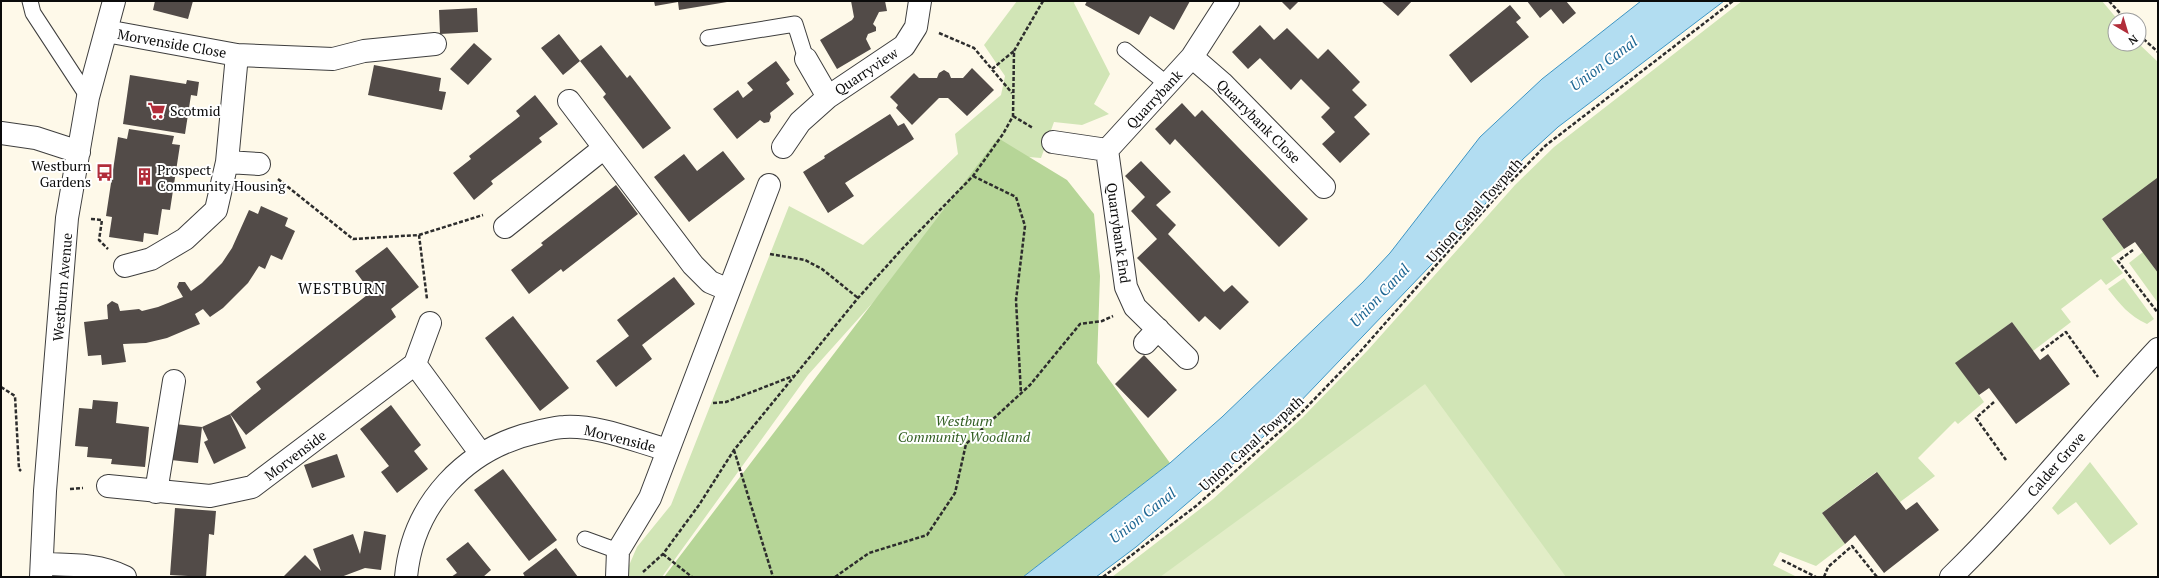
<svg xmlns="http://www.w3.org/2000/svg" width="2159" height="578" font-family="'PT Serif',serif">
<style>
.green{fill:#d1e5b6}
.forest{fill:#b6d597}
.pitch{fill:#e2edc7}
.water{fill:#b2ddf1;stroke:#3d95c4}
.building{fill:#524b48}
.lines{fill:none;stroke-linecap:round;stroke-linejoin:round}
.lane-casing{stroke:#3e3e3e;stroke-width:17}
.street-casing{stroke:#3e3e3e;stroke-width:24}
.path{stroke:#2d2d2d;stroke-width:2.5;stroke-dasharray:4 2;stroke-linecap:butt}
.lane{stroke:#fff;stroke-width:15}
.street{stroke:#fff;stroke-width:22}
.labels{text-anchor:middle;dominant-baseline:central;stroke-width:4;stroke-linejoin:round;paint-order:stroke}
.street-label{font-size:14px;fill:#0b0b0b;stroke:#fff}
.poi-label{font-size:14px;fill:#0b0b0b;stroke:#fff;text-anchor:start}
.park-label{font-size:14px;font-style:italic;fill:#305d20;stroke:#fff}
.water-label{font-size:15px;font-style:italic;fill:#1d6693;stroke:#fff}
.neighbourhood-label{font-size:15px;letter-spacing:1px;fill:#0b0b0b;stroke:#fff}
</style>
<rect width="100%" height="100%" fill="#fef9e9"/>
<path class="green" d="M 1017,1 L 1075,1 L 1074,3 L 1110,74 L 1094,104 L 1109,114 L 1082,125 L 1054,122 L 1041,158 L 1005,155 L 808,375 L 662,577 L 624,577 L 637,547 L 671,505 L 789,206 L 863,245 L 958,154 L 955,134 L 1001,95 L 1005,76 L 984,45 Z
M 1742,1 L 2102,1 L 2118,20 L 2115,20 L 2115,44 L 2139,44 L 2158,62 L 2158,180 L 2157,179 L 2102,219 L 2124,249 L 2111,258 L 2123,273 L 2106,285 L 2101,279 L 2061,309 L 2071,322 L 2033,351 L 2012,322 L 1956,363 L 1984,402 L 1958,424 L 1955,421 L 1918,458 L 1935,476 L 1900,502 L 1876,472 L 1822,513 L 1845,544 L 1816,566 L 1780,552 L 1773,565 L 1797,577 L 1112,577 L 1213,499 L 1303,417 L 1368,350 L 1515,185 L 1554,147 Z
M 2143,252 L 2158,273 L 2158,303 L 2129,263 Z
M 2124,278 L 2154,319 L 2147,324 C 2129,316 2120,304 2108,289 Z
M 2090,462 L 2138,524 L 2110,545 L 2076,502 L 2058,515 L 2052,508 Z"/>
<path class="forest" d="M 998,138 L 1067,180 L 1094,214 L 1100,276 L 1097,363 L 1170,463 L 1023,577 L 664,577 Z"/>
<path class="pitch" d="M 1425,384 L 1566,577 L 1160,577 Z"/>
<path class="water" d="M 1641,1 L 1724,1 L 1558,127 L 1523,159 L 1453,242 L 1296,406 L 1248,451 L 1136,547 L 1096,577 L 1023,577 L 1170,463 L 1222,417 L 1363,282 L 1390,253 L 1480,137 L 1542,79 Z"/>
<path class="building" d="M 155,1 L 193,1 L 188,19 L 153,10 Z
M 654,1 L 727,1 L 727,2 L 679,10 L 678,2 L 655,6 Z
M 851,1 L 885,1 L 887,11 L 879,12 L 873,24 L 876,27 L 876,31 L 868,34 L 866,39 L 871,49 L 837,69 L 820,40 L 852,20 L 854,17 Z
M 1087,1 L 1190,1 L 1174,30 L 1150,16 L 1139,35 L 1085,5 Z
M 1281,1 L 1299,1 L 1290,10 Z
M 1381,1 L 1412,1 L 1398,16 Z
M 1527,1 L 1566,1 L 1576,13 L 1563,24 L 1551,9 L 1540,18 Z
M 1510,5 L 1521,18 L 1516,22 L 1529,37 L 1471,83 L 1449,55 Z
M 477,8 L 478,32 L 440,34 L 439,10 Z
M 1260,25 L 1274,40 L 1287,28 L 1318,59 L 1328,49 L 1360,82 L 1352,90 L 1367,105 L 1354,117 L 1370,134 L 1340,163 L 1322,144 L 1335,132 L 1321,117 L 1330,108 L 1301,79 L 1291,90 L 1260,58 L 1248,69 L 1232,52 Z
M 559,34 L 580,61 L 563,75 L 541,48 Z
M 474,43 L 492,59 L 468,85 L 450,69 Z
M 601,45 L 627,78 L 630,75 L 671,128 L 643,149 L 603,97 L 606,94 L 580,61 Z
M 776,61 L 790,80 L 786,83 L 794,94 L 770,113 L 771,117 L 769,122 L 764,123 L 760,120 L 737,139 L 713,109 L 738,90 L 743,98 L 753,90 L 747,83 Z
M 374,65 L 441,78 L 439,91 L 446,92 L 442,110 L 368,95 Z
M 972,68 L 994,90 L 967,116 L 948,98 L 939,98 L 912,125 L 896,108 L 898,105 L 890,97 L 914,73 L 919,78 L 937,78 L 939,73 L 944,70 L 949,73 L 951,78 L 963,78 Z
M 130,75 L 186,84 L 187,80 L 199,82 L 197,96 L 191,95 L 185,134 L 123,124 Z
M 535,95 L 558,124 L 539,138 L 542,142 L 491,181 L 493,184 L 474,200 L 453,173 L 471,159 L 469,156 L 520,116 L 516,111 Z
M 1182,103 L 1195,117 L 1202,110 L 1308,219 L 1279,247 L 1175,139 L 1170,145 L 1155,129 Z
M 890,114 L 898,126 L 904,123 L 914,139 L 845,183 L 854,196 L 828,213 L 803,172 L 825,158 L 824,156 Z
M 129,129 L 174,136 L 172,144 L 180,145 L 170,210 L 162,209 L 158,235 L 144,233 L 143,242 L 109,237 L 112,217 L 106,216 L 118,137 L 127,139 Z
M 723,151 L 745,179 L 689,222 L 654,177 L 684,154 L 697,171 Z
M 1141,161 L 1171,192 L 1156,205 L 1176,225 L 1168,234 L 1224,292 L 1232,285 L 1249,302 L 1220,330 L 1205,316 L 1199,322 L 1137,258 L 1157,239 L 1131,211 L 1145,197 L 1125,176 Z
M 2157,178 L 2158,180 L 2158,273 L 2135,242 L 2124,249 L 2102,219 Z
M 616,185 L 638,214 L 563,272 L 561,269 L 529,294 L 511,270 L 543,245 L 541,243 Z
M 261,206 L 288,218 L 285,226 L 295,231 L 282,260 L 271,255 L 265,269 L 259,266 L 248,283 L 223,308 L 210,317 L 203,309 L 195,314 L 200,324 L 167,338 L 146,343 L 123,344 L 126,362 L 102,365 L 101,355 L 88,356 L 84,322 L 108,319 L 107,305 L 112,301 L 118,304 L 120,311 L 139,309 L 142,311 L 158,307 L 183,297 L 177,287 L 179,282 L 185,282 L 191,291 L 202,283 L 222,263 L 232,248 L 249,210 L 258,214 Z
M 387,247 L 419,287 L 391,309 L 396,317 L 246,435 L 230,414 L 246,448 L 214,464 L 204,442 L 208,440 L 202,427 L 230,414 L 261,389 L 256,382 L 371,292 L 355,271 Z
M 674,277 L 695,304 L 642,345 L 652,359 L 616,387 L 596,361 L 629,336 L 617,320 Z
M 513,316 L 569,388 L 540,411 L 485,338 Z
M 2012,322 L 2040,360 L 2048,354 L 2070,384 L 2016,424 L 1989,388 L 1979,395 L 1955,363 Z
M 1144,355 L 1177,390 L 1148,418 L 1115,384 Z
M 93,400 L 118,402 L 116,423 L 149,427 L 145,467 L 111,464 L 112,459 L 87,457 L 88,447 L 75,446 L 79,408 L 92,409 Z
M 391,405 L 421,445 L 414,451 L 428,469 L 397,493 L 381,472 L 389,466 L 360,429 Z
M 175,424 L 202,427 L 198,463 L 171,460 Z
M 337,454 L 345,477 L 312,488 L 304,465 Z
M 503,469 L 557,540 L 529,561 L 474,490 Z
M 1877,472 L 1906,510 L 1917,502 L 1939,530 L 1884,573 L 1855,535 L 1845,544 L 1822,513 Z
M 175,508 L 216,511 L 214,535 L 209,534 L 206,577 L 170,575 Z
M 364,531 L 386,535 L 381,570 L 365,568 L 341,577 L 283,577 L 305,555 L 321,571 L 313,549 L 353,534 L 360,554 Z
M 468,542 L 491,570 L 483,577 L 451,577 L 457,573 L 446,559 Z
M 556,548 L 578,577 L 525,577 L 523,573 Z"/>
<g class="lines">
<defs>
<path id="lane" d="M 30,1 L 33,13 L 88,97
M 708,38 L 795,24 L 806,59
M 1125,50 L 1167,84
M 585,539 L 618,551"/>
<path id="street" d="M 106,31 L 237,55 L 333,59 L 364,51 L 435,44
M 1192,57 L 1222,83 L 1324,187
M 806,59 L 828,97
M 569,101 L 693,265 L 710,282 L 729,290
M 1,133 L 36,138 L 79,152
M 1053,142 L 1107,150
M 783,147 L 800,122 L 828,97 L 904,46 L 916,27 L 920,1
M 1107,150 L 1126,287 L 1135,307 L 1187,358
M 1107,150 L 1192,57 L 1228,1
M 227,162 L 259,164
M 505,227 L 604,148
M 125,266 L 151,259 L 185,239 L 216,210 L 227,162 L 237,55
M 1145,343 L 1158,329
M 415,364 L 430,323
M 108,486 L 210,496 L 252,487 L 415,364 L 481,454
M 156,492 L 174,381
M 43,564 C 72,565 99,564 125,577
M 41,577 L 45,491 L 67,218 L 88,97 L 114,1
M 406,577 C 413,503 466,448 537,432 C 546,430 556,427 564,427 C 599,425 635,441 668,450
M 617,577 L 618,551 L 650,498 L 769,185
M 1951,577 C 2025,505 2088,424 2158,349"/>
</defs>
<use href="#lane" class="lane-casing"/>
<use href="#street" class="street-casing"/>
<path class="path" d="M 2109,1 L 2126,20
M 939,33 L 974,48 L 1012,93
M 2139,35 L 2158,52
M 992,69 L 1014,51
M 1013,116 L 1033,128
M 973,176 L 1016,197 L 1025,226 L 1016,300 L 1021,394
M 278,179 L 353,239 L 419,235 L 427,299
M 91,219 L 102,220 L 99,240 L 108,249
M 419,235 L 483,215
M 2133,250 L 2118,261 L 2158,313
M 770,254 L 805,260 L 822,269 L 858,298
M 2041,351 L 2066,332 L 2098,377
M 1,387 L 15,396 L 19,469 L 21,471
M 1994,402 L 1976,418 L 2006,460
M 713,403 L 726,402 L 793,376
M 734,450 L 773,577
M 70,489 L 83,488
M 663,554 L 692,577
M 1782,560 L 1816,577
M 643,572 L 663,554 L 699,505 L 734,450 L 858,298 L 902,249 L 973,176 L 1003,134 L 1013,116 L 1014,51 L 1043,1
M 835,577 L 869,553 L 927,535 L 955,493 L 966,444 L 1030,385 L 1080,324 L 1102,321 L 1113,316
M 1103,577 L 1196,506 L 1300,414 L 1359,353 L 1496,197 L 1545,146 L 1733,1
M 1824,577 L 1828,567 L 1852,546 L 1877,577"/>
<use href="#lane" class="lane"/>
<use href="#street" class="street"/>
</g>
<defs>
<symbol id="supermarket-bare" viewBox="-9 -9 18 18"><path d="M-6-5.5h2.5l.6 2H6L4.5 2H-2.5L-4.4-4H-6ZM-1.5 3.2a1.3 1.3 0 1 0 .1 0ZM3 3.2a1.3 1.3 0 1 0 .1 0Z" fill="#b12d3a" stroke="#fff" stroke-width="2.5" paint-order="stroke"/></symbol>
<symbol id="bus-bare" viewBox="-9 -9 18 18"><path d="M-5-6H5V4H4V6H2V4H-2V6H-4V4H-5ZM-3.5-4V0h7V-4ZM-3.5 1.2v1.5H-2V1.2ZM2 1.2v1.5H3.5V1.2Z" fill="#b12d3a" stroke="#fff" stroke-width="2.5" paint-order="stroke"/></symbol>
<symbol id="building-bare" viewBox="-9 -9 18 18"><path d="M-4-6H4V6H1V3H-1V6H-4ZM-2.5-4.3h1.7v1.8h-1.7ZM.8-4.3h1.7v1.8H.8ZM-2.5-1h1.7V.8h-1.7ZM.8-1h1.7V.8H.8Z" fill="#b12d3a" stroke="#fff" stroke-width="2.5" paint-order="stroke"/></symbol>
</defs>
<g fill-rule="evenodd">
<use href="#supermarket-bare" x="144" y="98" width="25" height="25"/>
<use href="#bus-bare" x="92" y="160" width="25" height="25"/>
<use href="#building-bare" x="132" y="164" width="25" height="25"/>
</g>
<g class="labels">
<g class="street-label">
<text transform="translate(172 43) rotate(10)">Morvenside Close</text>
<text transform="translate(866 71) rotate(-34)">Quarryview</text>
<text transform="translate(1154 99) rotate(-47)">Quarrybank</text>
<text transform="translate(1259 121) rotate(45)">Quarrybank Close</text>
<text transform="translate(1474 210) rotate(-48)">Union Canal Towpath</text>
<text transform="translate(1119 233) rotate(82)">Quarrybank End</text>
<text transform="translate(62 287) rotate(-85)">Westburn Avenue</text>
<text transform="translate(620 438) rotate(14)">Morvenside</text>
<text transform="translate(1251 443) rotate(-42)">Union Canal Towpath</text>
<text transform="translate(295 455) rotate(-37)">Morvenside</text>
<text transform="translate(2056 464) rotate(-49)">Calder Grove</text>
</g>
<g class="poi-label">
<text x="170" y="110">Scotmid</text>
<text x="91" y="165" text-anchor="end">Westburn<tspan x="91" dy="16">Gardens</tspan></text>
<text x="157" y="169">Prospect<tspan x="157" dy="16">Community Housing</tspan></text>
</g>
<g class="park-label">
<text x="964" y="420">Westburn<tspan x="964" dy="16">Community Woodland</tspan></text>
</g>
<g class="water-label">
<text transform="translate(1603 63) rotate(-37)">Union Canal</text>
<text transform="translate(1379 295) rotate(-47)">Union Canal</text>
<text transform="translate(1142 515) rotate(-38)">Union Canal</text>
</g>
<g class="neighbourhood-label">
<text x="342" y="288">WESTBURN</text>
</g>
</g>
<rect width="2159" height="578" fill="none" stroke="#0b0b0b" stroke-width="4"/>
<g transform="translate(2127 32) rotate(142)"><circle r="19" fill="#ffffff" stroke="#9d9d9d"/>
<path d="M0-3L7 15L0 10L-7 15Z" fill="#b12d3a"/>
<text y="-6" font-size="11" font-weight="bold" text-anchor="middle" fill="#0b0b0b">N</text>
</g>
</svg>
